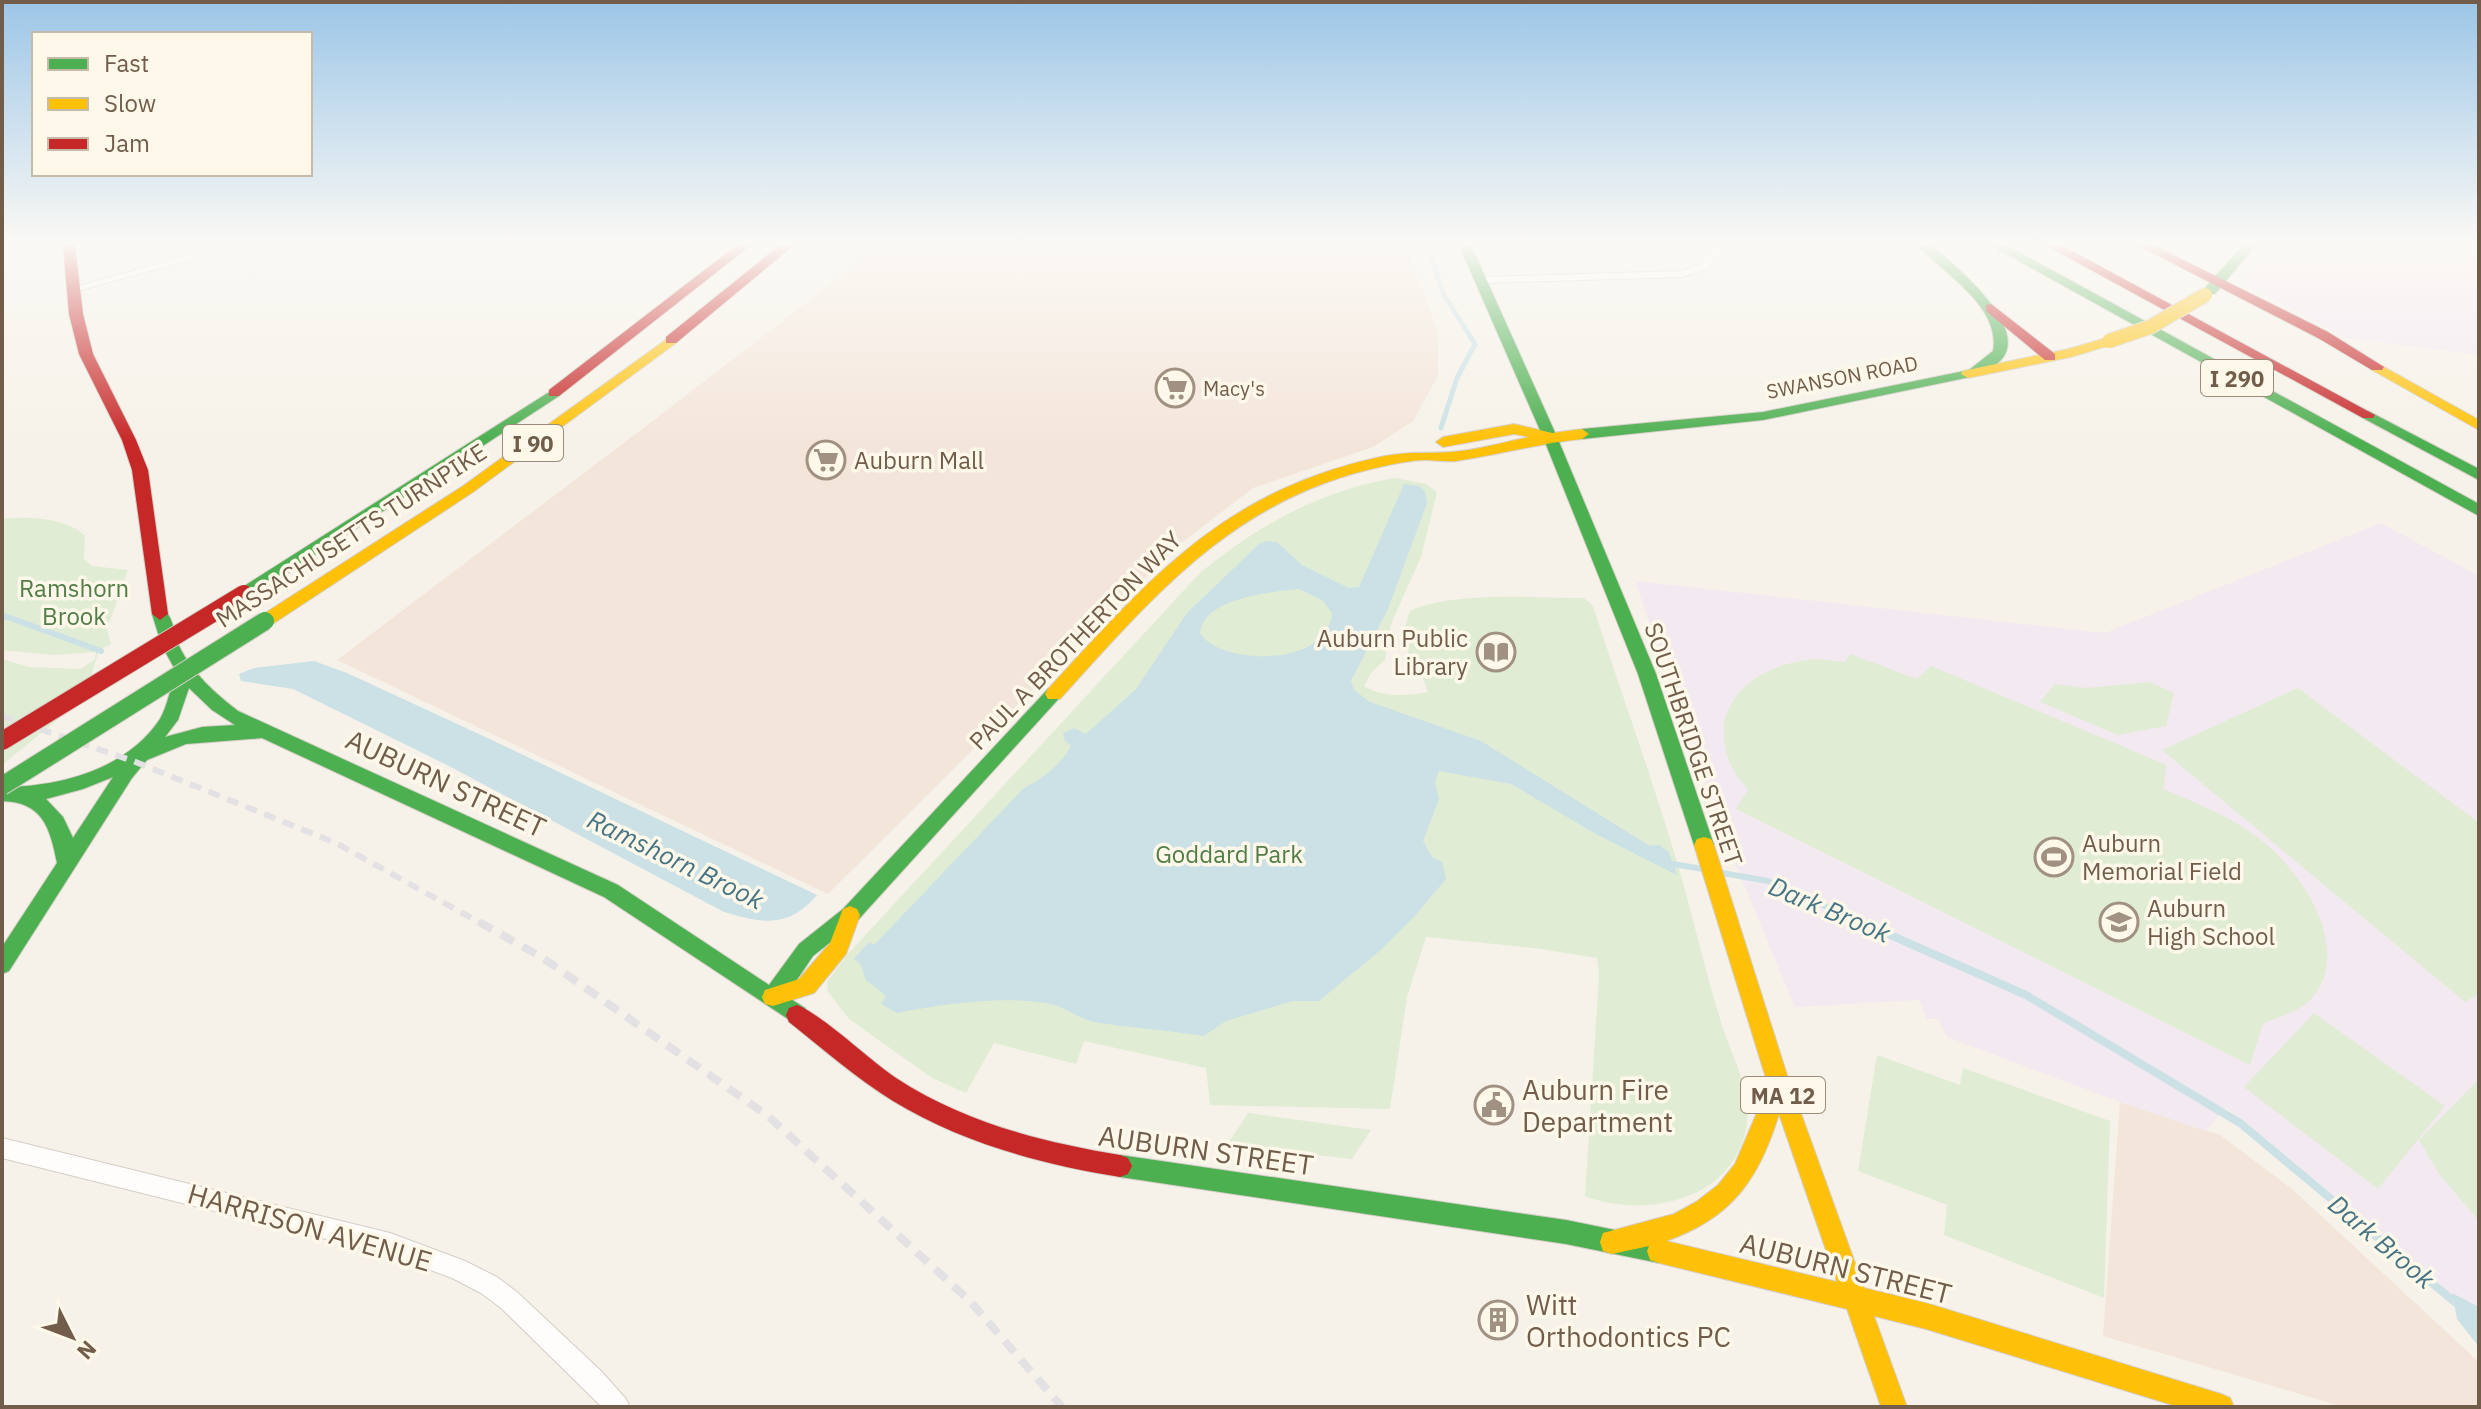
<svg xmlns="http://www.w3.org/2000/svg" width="2481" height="1409" font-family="'IBM Plex Sans',sans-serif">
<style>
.commercial{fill:#f4e5da}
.education{fill:#f3e9f1}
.green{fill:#e1ecd4}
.water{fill:#cbe1e6;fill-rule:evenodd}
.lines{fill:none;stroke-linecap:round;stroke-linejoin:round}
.stream-far2{stroke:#cbe1e6;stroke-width:5}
.stream-far1{stroke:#cbe1e6;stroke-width:6}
.stream{stroke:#cbe1e6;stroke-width:8}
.street-casing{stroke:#d4cec6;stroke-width:2}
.fast-casing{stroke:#d5cec6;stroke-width:2}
.slow-casing{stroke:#d5cec6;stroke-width:2}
.jam-casing{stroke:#d5cec6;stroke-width:2}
.street{fill:#fefdfc;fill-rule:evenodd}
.fast{fill:#4caf50;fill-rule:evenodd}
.slow{fill:#ffc107;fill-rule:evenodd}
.jam{fill:#c62828;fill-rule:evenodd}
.rail-far1{stroke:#e4e1e4;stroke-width:6;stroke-dasharray:12 8;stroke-linecap:butt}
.rail{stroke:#e4e1e4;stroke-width:8;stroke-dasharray:15 10;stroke-linecap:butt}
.fast-bridge-casing{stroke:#d5cec6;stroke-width:20;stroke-linecap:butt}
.slow-bridge-casing{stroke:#d5cec6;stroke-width:16;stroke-linecap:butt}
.jam-bridge-casing{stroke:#d5cec6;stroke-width:20;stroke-linecap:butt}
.fast-bridge{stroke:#4caf50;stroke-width:18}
.slow-bridge{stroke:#ffc107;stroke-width:14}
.jam-bridge{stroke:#c62828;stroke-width:18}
.labels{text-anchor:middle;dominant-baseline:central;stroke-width:7;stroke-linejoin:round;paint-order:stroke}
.far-street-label{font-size:20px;fill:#725d4b;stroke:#fef8ea}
.far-poi-label{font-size:20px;fill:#725d4b;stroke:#fef8ea;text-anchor:start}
.shield{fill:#fef8ea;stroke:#9c8c7b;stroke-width:2}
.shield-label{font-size:22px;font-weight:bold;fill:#725d4b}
.poi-label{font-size:24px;fill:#725d4b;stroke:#fef8ea;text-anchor:start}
.street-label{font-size:24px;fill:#725d4b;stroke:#fef8ea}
.park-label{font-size:24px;fill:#527d46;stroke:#fef8ea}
.water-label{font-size:26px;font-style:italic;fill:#467485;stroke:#fef8ea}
.near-street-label{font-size:28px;fill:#725d4b;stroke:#fef8ea}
.near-poi-label{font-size:28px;fill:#725d4b;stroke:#fef8ea;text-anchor:start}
</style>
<rect width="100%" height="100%" fill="#f6f2e9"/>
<path class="commercial" d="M 873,245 L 1405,245 L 1438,331 L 1438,376 L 1413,421 L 1373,447 L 1253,488 L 1176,547 L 828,894 L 337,660 L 658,417 L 851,268 Z
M 2120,1102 L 2220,1135 L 2292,1189 L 2479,1362 L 2479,1407 L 2344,1407 L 2103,1336 Z"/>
<path class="education" d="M 2264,245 L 2479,245 L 2479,355 L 2345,338 L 2250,287 L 2246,278 Z
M 2381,523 L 2479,576 L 2479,1322 L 2466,1307 L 2226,1107 L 2206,1131 L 2120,1102 L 1947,1037 L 1938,1019 L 1927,1019 L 1919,1000 L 1795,1007 L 1727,844 L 1635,581 L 2105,633 Z"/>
<path class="green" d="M 1395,478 L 1426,484 L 1437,492 L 1421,557 L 1391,624 L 1385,660 L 1371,673 L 1364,686 C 1382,698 1408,696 1428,692 C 1417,654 1394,657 1410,611 C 1453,591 1535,598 1584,598 L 1593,606 C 1621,692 1652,778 1678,865 C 1693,917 1705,970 1721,1022 C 1730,1054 1751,1086 1747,1121 C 1739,1199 1647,1220 1585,1196 L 1599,975 L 1597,958 L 1534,948 L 1426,937 L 1407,997 L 1390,1109 L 1210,1105 L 1206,1068 L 1084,1041 L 1076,1064 L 994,1043 L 966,1093 L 932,1078 L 849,1019 L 828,992 L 827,982 L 847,955 L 1199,574 C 1256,526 1321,490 1395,478 Z
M 2,519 C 26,516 68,518 85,536 L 84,559 L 92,566 L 128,570 L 107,629 L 111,644 L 99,650 L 85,697 L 2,765 L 2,659 L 29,667 L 81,669 L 95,659 L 96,652 L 54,655 L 2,650 Z
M 1850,654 L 1917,679 L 1931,666 L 2167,765 L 2163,789 C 2195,803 2228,815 2256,836 C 2296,865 2348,937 2319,988 C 2308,1009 2284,1016 2263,1023 L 2250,1065 L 1736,809 L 1748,790 C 1742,782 1734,774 1731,765 C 1705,705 1753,667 1807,660 C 1819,658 1833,661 1845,662 Z
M 2150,682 L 2174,693 L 2166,726 L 2118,735 L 2040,702 L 2055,684 L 2087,688 Z
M 2298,688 L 2479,823 L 2479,994 L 2465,1002 L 2162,750 Z
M 2314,1013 L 2445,1106 L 2378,1189 L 2244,1087 Z
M 1877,1055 L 1960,1085 L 1963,1068 L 2110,1121 L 2104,1298 L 1944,1235 L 1947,1205 L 1858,1171 Z
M 2479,1079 L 2479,1221 L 2439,1174 L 2419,1140 Z
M 1248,1113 L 1371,1130 L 1352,1159 L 1227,1145 Z"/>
<path class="water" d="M 1404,484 L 1419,486 L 1425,491 L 1427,503 L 1388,609 L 1351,681 L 1354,690 L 1370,702 L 1481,741 L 1650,846 L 1659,845 L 1669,852 L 1677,875 L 1596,834 L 1511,784 L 1439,771 L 1435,782 L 1439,799 L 1423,841 L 1432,857 L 1442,862 L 1446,879 L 1414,917 L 1383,948 L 1319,1001 L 1293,1001 L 1226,1021 L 1204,1036 C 1167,1030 1131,1028 1094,1022 C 1080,1019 1068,1009 1054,1005 C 1009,994 942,1004 897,1013 L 881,1004 L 886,996 L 866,980 L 861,965 L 854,959 L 868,943 L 875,944 L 1023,789 C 1044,777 1059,767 1071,746 L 1065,741 L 1063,733 L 1074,728 L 1086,734 L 1136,689 L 1187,613 L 1259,544 L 1266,541 L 1277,542 L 1302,565 L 1349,588 L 1359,587 ZM 1299,589 L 1322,600 L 1332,613 C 1328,669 1218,665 1200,633 C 1203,598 1271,592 1299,589 Z
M 314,661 L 347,673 L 494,741 L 817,895 C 788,929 762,923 724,912 L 449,766 L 293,689 L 241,681 L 239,674 L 254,668 Z
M 2452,1293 L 2479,1307 L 2479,1347 L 2457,1319 Z"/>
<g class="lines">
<path class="stream-far2" d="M 1427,245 L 1444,295 L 1475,344 L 1457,378 L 1441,428"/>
<path class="stream-far1" d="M 2,615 L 101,651
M 1667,863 L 1703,869
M 1722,873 L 1768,881 L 1866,924"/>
<path class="stream" d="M 1861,922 L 2026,995 L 2240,1123 L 2457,1304"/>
<defs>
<path id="street" d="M 225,245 L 243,245 L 78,291 L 68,289 Z
M 1714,245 L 1725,245 L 1709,268 L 1683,277 L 1481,283 L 1475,280 L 1481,277 L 1682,271 L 1701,264 Z
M 2,1138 L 390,1233 L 465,1261 L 497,1277 L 517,1292 L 601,1371 L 626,1399 L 630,1407 L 602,1407 L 501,1308 L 481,1293 L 452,1278 L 390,1255 L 2,1158 Z"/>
<path id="fast" d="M 1459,245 L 1471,245 L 1557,437 L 1656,674 L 1714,845 L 1711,851 L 1704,853 L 1697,851 L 1694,845 L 1638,674 L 1543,437 Z
M 1917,245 L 1931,245 C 1954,264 2016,316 2007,349 C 2004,362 1990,369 1980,375 L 1763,420 L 1582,439 L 1575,434 L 1582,429 L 1763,412 L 1969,370 L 1993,351 C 2001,306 1943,273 1917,245 Z
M 1990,245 L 2006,245 L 2479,504 L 2479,516 Z
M 2243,245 L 2256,245 L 2215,294 L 2205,294 L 2205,288 Z
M 554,389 L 561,393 L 559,396 L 250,598 L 238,598 L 236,594 L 238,590 Z
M 2368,411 L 2479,469 L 2479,480 L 2363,418 L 2361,415 Z
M 160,608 C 173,612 174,634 179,646 C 192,673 215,693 238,711 L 618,885 L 769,985 L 799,944 L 843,909 L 1048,689 L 1054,687 L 1063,694 L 857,921 L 813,956 L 786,996 L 805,1008 L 808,1015 L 805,1022 L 797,1025 L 604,897 L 262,738 L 186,744 L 147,760 L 132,778 L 9,971 L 2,974 L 2,947 L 57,863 C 50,828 43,802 2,801 L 2,787 C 59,787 126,770 160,719 C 168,705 170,687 177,673 L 162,646 L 152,614 ZM 189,688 L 212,710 L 235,725 L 202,727 L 165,737 L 178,720 ZM 113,777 L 73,838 L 63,817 L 46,799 L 83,789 Z
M 1120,1155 L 1566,1220 L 1659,1239 L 1668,1242 L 1671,1251 L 1668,1260 L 1659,1263 L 1566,1244 L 1120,1177 L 1112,1174 L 1108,1166 L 1112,1158 Z"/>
<path id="slow" d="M 671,336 L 678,340 L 676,343 L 473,492 L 271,625 L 259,625 L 256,621 L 259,617 L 463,486 Z
M 2109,337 L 2116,341 L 2114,344 L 2071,357 L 1968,378 L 1961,374 L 1963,371 L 2068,349 Z
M 2377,363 L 2479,420 L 2479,430 L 2372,370 L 2370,367 Z
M 1514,424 L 1552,433 L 1582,429 L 1589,434 L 1582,439 C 1540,443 1498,455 1456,461 C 1446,462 1436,460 1426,460 C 1412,460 1398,463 1384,466 C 1236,497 1157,592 1060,699 L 1048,699 L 1045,694 L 1048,689 C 1151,577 1224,491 1380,457 C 1408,451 1425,454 1452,452 C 1478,450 1504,442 1530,437 L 1514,434 L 1443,447 L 1436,442 L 1443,437 Z
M 1704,837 L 1711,839 L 1714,845 L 1786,1072 L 1864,1288 L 1926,1303 L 2221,1394 L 2230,1398 L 2234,1407 L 2179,1407 L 1926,1329 L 1874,1316 L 1907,1407 L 1881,1407 L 1847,1309 L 1659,1263 L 1650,1260 L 1647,1251 L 1649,1246 L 1612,1254 L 1603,1251 L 1600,1242 L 1603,1233 L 1674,1214 L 1696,1202 L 1718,1185 L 1735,1164 L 1756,1115 L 1765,1075 L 1694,845 L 1697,839 ZM 1779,1114 L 1837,1282 L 1666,1241 C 1732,1218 1759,1179 1779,1114 Z
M 850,906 L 857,909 L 860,915 L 846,954 L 814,993 L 773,1006 L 765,1004 L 762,997 L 765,990 L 799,979 L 830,943 L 843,909 Z"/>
<path id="jam" d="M 63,245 L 75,245 L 83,314 L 93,354 L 136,440 L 148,470 L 168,614 L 160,620 L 152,614 L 132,470 L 122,440 L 79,354 L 69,314 Z
M 737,245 L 751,245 L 559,396 L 549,396 L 549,390 Z
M 780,245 L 794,245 L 676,343 L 666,343 L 666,337 Z
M 2045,245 L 2061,245 L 2375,415 L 2373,418 L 2363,418 Z
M 2137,245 L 2153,245 L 2328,332 L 2384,367 L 2382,370 L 2372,370 L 2318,338 Z
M 1991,304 L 2055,354 L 2055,360 L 2045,360 L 1986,311 L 1986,305 Z
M 797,1005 C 824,1016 868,1059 896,1078 C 963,1122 1041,1142 1120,1155 L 1128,1158 L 1132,1166 L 1128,1174 L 1120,1177 C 1041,1164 962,1143 893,1101 C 856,1078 823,1049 789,1022 L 786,1015 L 789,1008 Z"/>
</defs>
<use href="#street" class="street-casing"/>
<use href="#fast" class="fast-casing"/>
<use href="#slow" class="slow-casing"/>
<use href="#jam" class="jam-casing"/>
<use href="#street" class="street"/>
<use href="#fast" class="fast"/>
<use href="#slow" class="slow"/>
<use href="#jam" class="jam"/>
<path class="rail-far1" d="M 2,716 L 133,761 L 336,843 L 482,924"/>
<path class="rail" d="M 479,922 L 543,958 L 768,1116 L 970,1301 L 1062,1407"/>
<defs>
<path id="fast-bridge" d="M 2,786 L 265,621"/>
<path id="slow-bridge" d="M 2109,341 L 2150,327 L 2205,295"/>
<path id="jam-bridge" d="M 2,741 L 244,594"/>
</defs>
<use href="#fast-bridge" class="fast-bridge-casing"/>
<use href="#slow-bridge" class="slow-bridge-casing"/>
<use href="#jam-bridge" class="jam-bridge-casing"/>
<use href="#fast-bridge" class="fast-bridge"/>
<use href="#slow-bridge" class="slow-bridge"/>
<use href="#jam-bridge" class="jam-bridge"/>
</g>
<linearGradient id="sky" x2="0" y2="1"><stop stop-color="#9cc6e7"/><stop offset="0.55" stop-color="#fbf9f5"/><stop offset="1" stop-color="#fbf9f5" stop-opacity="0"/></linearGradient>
<rect width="2481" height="442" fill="url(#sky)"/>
<defs>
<symbol id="supermarket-ring" viewBox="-11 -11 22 22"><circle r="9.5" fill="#fef8ea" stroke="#a09182" stroke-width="1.5"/><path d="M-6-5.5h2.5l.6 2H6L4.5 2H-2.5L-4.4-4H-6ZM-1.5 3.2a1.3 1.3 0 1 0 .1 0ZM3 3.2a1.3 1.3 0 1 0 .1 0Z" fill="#a09182"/></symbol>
<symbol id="library-ring" viewBox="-11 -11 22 22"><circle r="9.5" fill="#fef8ea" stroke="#a09182" stroke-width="1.5"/><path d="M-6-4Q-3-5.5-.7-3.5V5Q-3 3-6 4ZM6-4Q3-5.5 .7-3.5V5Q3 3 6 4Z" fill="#a09182"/></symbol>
<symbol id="stadium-ring" viewBox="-11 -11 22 22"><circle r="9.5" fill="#fef8ea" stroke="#a09182" stroke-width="1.5"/><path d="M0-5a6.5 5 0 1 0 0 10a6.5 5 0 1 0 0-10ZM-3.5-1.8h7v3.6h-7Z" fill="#a09182"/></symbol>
<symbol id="school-ring" viewBox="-11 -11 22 22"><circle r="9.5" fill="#fef8ea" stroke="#a09182" stroke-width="1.5"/><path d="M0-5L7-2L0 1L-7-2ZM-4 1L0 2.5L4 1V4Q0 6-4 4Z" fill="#a09182"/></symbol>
<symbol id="civic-ring" viewBox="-11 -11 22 22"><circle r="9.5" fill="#fef8ea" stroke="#a09182" stroke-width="1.5"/><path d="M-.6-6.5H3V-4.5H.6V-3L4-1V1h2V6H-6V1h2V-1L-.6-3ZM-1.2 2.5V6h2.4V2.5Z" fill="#a09182"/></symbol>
<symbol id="building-ring" viewBox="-11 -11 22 22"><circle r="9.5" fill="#fef8ea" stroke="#a09182" stroke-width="1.5"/><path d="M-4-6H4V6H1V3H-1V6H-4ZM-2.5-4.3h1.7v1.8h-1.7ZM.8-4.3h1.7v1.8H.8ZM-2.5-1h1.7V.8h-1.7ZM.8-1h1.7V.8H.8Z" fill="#a09182"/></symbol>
</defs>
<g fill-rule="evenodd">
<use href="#supermarket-ring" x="1153" y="366" width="44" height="44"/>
<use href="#supermarket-ring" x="804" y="438" width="44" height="44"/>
<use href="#library-ring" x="1474" y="630" width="44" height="44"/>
<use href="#stadium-ring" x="2032" y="835" width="44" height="44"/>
<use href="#school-ring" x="2097" y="900" width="44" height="44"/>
<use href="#civic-ring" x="1472" y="1083" width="44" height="44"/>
<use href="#building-ring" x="1476" y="1298" width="44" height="44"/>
</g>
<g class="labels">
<g class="far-street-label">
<text transform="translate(1842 377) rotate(-11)">SWANSON ROAD</text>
</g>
<g class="far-poi-label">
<text x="1203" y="388">Macy's</text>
</g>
<g class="shield">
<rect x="2201" y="360" width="72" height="36" rx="6"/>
<rect x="503" y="425" width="60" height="36" rx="6"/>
<rect x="1741" y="1077" width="84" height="36" rx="6"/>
</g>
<g class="shield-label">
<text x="2237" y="378">I 290</text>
<text x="533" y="443">I 90</text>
<text x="1783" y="1095">MA 12</text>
</g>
<g class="poi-label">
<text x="854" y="460">Auburn Mall</text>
<text x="1468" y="638" text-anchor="end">Auburn Public<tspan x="1468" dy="28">Library</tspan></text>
<text x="2082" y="843">Auburn<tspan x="2082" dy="28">Memorial Field</tspan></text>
<text x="2147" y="908">Auburn<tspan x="2147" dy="28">High School</tspan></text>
</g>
<g class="street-label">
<text transform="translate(351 535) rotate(-33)">MASSACHUSETTS TURNPIKE</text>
<text transform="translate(1075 640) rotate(-46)">PAUL A BROTHERTON WAY</text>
<text transform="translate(1694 744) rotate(71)">SOUTHBRIDGE STREET</text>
</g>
<g class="park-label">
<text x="74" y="588">Ramshorn<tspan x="74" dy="28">Brook</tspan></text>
<text x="1229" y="854">Goddard Park</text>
</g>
<g class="water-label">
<text transform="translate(676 859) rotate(26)">Ramshorn Brook</text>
<text transform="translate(1830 909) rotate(23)">Dark Brook</text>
<text transform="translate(2382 1241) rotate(40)">Dark Brook</text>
</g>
<g class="near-street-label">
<text transform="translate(446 783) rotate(25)">AUBURN STREET</text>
<text transform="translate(1206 1150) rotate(8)">AUBURN STREET</text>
<text transform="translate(310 1227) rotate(16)">HARRISON AVENUE</text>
<text transform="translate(1846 1268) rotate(14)">AUBURN STREET</text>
</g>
<g class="near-poi-label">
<text x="1522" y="1089">Auburn Fire<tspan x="1522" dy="32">Department</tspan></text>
<text x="1526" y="1304">Witt<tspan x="1526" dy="32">Orthodontics PC</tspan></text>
</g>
</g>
<rect width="2481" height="1409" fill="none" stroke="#725d4b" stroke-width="8"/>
<rect x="32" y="32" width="280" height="144" fill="#fef8ea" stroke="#c6baaa" stroke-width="2"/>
<rect x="48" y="58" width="40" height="12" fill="#4caf50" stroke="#c6baaa" stroke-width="2"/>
<text x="104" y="72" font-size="24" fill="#725d4b">Fast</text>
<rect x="48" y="98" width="40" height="12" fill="#ffc107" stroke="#c6baaa" stroke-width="2"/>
<text x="104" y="112" font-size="24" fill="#725d4b">Slow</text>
<rect x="48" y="138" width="40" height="12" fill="#c62828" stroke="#c6baaa" stroke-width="2"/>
<text x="104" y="152" font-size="24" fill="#725d4b">Jam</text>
<g transform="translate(72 1337) rotate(132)" stroke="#fef8ea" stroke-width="6" paint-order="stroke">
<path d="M0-6L14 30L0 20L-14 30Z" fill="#725d4b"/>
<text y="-12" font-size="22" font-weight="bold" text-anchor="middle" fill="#725d4b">N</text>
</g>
</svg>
